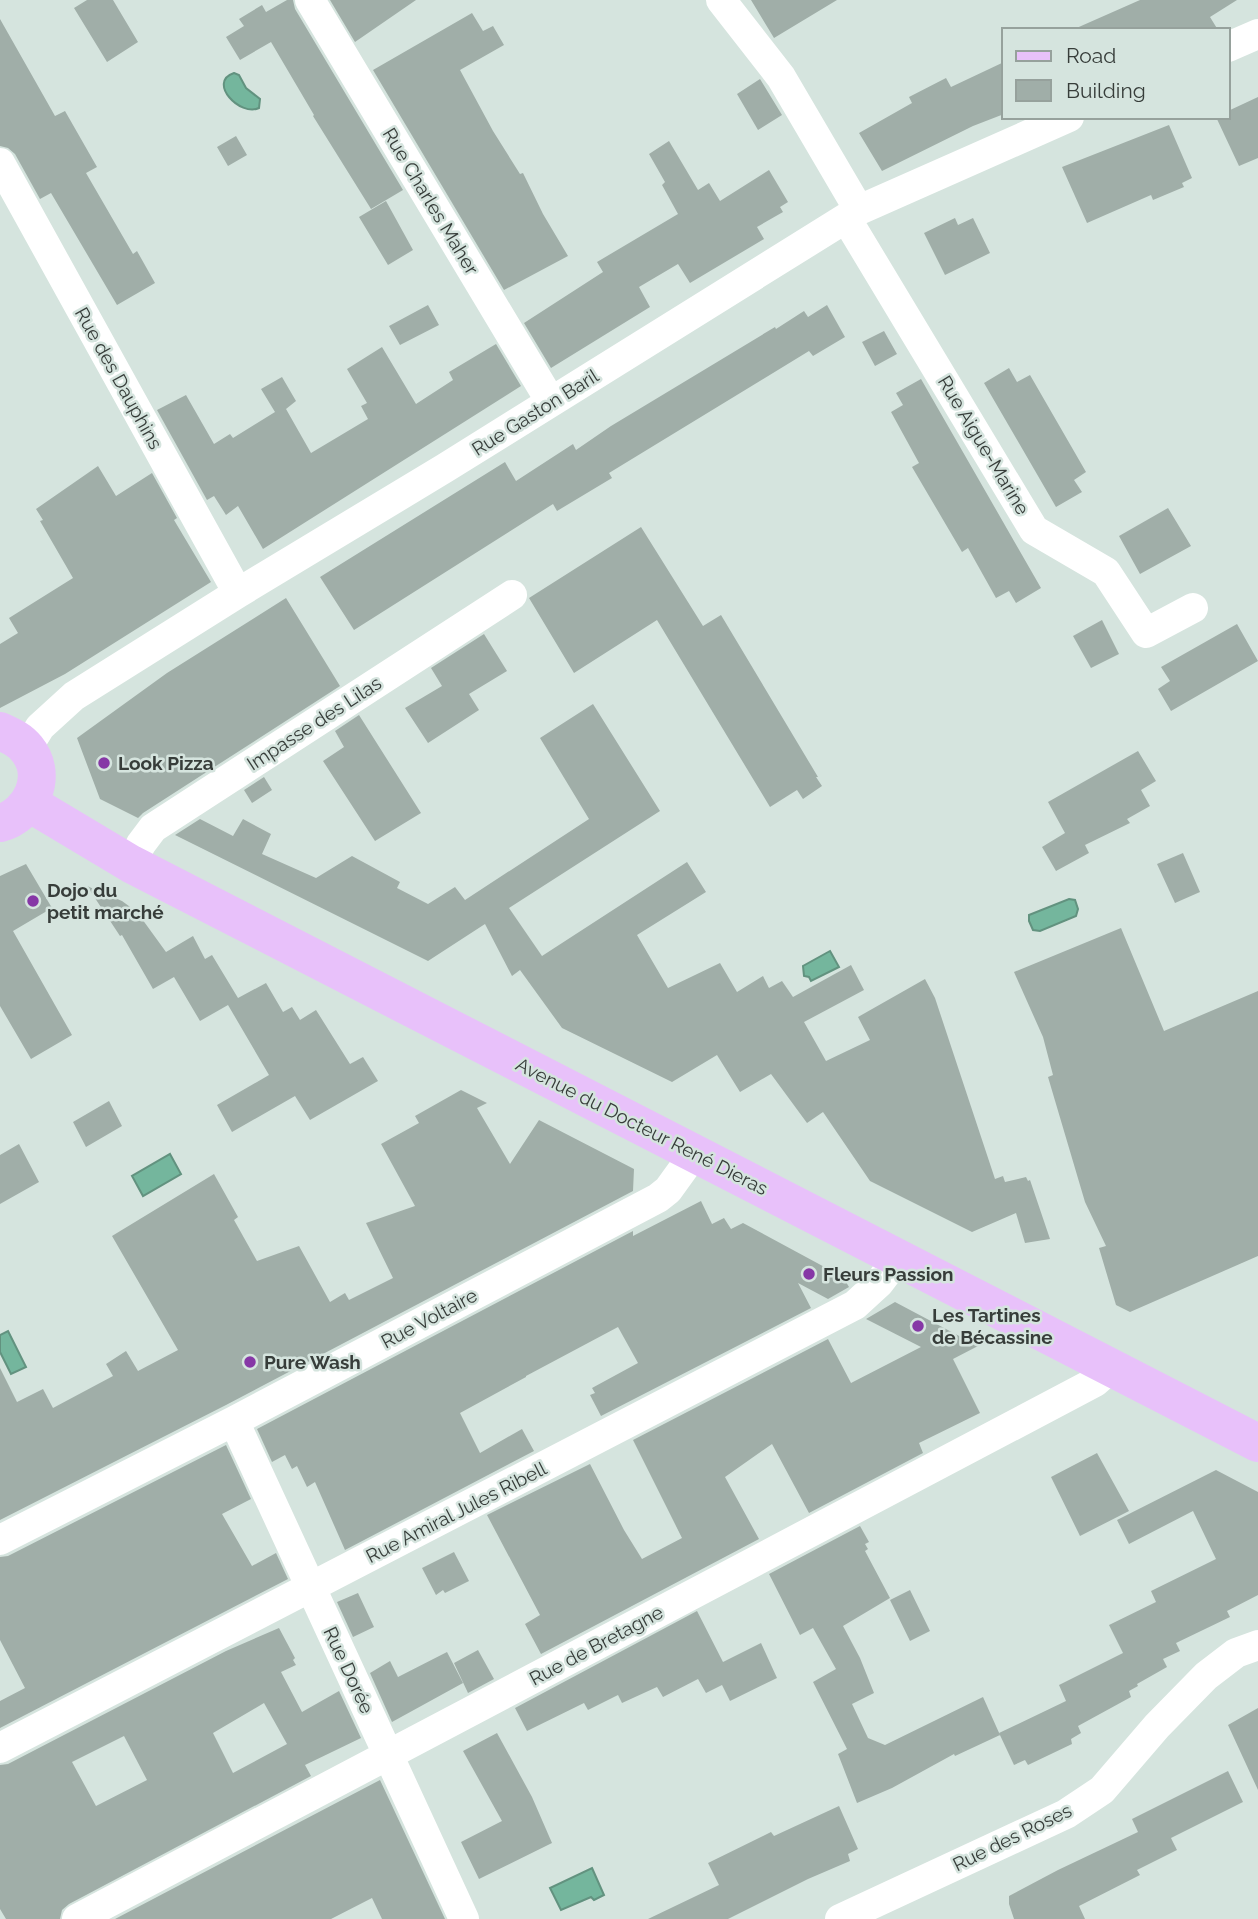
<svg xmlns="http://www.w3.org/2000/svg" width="1258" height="1919" font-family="Raleway,sans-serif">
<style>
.water{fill:#74b69d;stroke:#62927f;stroke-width:2}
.building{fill:#a0aea8;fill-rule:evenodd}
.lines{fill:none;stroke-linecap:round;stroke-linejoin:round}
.minor{stroke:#fff;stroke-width:30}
.major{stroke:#e8c1fa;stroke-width:38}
.poi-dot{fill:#8637a6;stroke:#d5e4de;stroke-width:2.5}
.labels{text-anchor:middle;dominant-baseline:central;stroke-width:5;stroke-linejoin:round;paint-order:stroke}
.street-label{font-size:19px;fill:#373d3a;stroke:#d5e4de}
.poi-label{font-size:19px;font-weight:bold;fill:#373d3a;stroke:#d5e4de;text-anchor:start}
</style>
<rect width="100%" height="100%" fill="#d5e4de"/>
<path class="water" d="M 234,73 L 239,75 L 246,88 L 260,99 L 259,108 C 240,117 207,82 234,73 Z
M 1069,899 L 1075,900 L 1078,909 L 1076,916 L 1040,931 L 1033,930 L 1029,921 L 1029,915 Z
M 830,951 L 839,967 L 811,981 L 809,977 L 804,976 L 803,966 Z
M 170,1154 L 181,1174 L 143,1196 L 132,1176 Z
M 8,1331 L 26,1367 L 11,1374 L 0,1352 L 0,1335 Z
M 592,1868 L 604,1895 L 594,1900 L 591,1897 L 561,1910 L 550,1888 Z"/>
<path class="building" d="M 87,0 L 113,0 L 138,42 L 107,62 L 74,8 Z
M 287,0 L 293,0 L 295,9 L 403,190 L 371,209 L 313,116 L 314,115 L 271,42 L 240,60 L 226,37 L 244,26 L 239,19 L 262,5 L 266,12 Z
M 330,0 L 416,0 L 355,42 Z
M 751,0 L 837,0 L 774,38 Z
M 1140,0 L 1237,0 L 1210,17 L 1218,30 L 1072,30 Z
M 472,13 L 483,31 L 493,26 L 504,45 L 460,70 L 493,131 L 520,174 L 523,173 L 543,214 L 568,256 L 504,290 L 373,70 Z
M 0,19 L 55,116 L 65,111 L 97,167 L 86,173 L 133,254 L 137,251 L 155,283 L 117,305 L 51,193 L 40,199 L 15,154 L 8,148 L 0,146 Z
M 1004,62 L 1004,114 L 973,126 L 882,171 L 859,133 L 912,103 L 909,97 L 946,78 L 951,87 Z
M 760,79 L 782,115 L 758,130 L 737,94 Z
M 1258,97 L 1258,158 L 1239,166 L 1216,117 L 1228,117 L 1228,111 Z
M 1169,125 L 1192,178 L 1182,183 L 1184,187 L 1153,200 L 1151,195 L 1087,223 L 1062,167 Z
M 236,136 L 247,155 L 228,166 L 217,147 Z
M 669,141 L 698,190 L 709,183 L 720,201 L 769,170 L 788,202 L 780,207 L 783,212 L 757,227 L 764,239 L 690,283 L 678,264 L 639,287 L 650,307 L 551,368 L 524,323 L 603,272 L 597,262 L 678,214 L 662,185 L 665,182 L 649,154 Z
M 386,201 L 413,250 L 388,265 L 359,217 Z
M 955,218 L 958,225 L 973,218 L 990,253 L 945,275 L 924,233 Z
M 428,305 L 439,325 L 400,345 L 389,326 Z
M 827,305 L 845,337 L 813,356 L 809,351 L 609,473 L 612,478 L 557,511 L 553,504 L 354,630 L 320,577 L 505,462 L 516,481 L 573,444 L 576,450 L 611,426 L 775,327 L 776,329 L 804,311 L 808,317 Z
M 884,331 L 897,354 L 875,366 L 862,342 Z
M 496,344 L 521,386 L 263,549 L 238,506 L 226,515 L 214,496 L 207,500 L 157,410 L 186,395 L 214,444 L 230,434 L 233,438 L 275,412 L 261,389 L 282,377 L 296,401 L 286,409 L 311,453 L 368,419 L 361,406 L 367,403 L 347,369 L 382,347 L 416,404 L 453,380 L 449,372 Z
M 1009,368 L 1017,382 L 1030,375 L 1086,472 L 1074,480 L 1082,492 L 1056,507 L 984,383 Z
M 921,379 L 1041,588 L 1016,603 L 1009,591 L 996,598 L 968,548 L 962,552 L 912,467 L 919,463 L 891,412 L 903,405 L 896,393 Z
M 98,466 L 116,496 L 152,473 L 177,518 L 174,520 L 211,582 L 65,674 L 0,708 L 0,644 L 18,633 L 9,618 L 73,578 L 40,521 L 43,520 L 36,509 Z
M 1168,508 L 1191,546 L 1140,574 L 1119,536 Z
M 641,527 L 703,626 L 721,615 L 818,777 L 816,777 L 822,786 L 803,799 L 797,790 L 770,807 L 657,620 L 574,673 L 529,598 Z
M 286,598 L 340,686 L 143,813 L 138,818 L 100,799 L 77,738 L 167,673 Z
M 1102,620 L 1119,654 L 1091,668 L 1073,636 Z
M 1237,624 L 1258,661 L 1171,711 L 1158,689 L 1170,681 L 1161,667 Z
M 484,634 L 507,671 L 469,694 L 479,710 L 428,743 L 405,708 L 442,686 L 431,668 Z
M 593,704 L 660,811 L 509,908 L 542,956 L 687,862 L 706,892 L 637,935 L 668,988 L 720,963 L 737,992 L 763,976 L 769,988 L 782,981 L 793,997 L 851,965 L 864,990 L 804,1022 L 826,1061 L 870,1040 L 858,1017 L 925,979 L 935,998 L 995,1179 L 1003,1176 L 1005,1182 L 1026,1177 L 1028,1181 L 1030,1180 L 1050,1239 L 1025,1243 L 1016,1213 L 972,1232 L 870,1181 L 823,1112 L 807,1123 L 771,1074 L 740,1092 L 717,1055 L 672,1082 L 562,1028 L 520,970 L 512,976 L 485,924 L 428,961 L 175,835 L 200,819 L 233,836 L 243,819 L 271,834 L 262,854 L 316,878 L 352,856 L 400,882 L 397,888 L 428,904 L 455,887 L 465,900 L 589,819 L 540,738 Z
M 359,715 L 421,813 L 375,841 L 323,761 L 344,747 L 335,731 Z
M 1138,751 L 1156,781 L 1141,790 L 1150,806 L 1127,819 L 1130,823 L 1085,845 L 1089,853 L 1056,871 L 1042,847 L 1065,833 L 1048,802 Z
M 264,777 L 272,790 L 252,803 L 244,790 Z
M 1183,853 L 1200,892 L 1175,903 L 1157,864 Z
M 26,864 L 52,908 L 13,931 L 72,1035 L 31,1059 L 0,1006 L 0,876 Z
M 87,886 L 122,901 L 137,912 L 166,952 L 193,936 L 205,959 L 212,955 L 238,998 L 266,983 L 283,1012 L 292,1007 L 300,1020 L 316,1010 L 350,1064 L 363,1057 L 378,1081 L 310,1120 L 295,1096 L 232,1132 L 217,1105 L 269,1075 L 228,1005 L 200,1021 L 174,977 L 153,989 L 122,935 L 120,936 Z
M 1121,928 L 1164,1031 L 1258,991 L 1258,1256 L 1130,1312 L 1116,1305 L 1099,1248 L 1106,1246 L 1085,1202 L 1048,1077 L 1053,1075 L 1043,1037 L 1014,972 Z
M 461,1090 L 487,1103 L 477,1108 L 510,1164 L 539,1120 L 634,1169 L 633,1191 L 226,1405 L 0,1520 L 0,1368 L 17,1402 L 43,1389 L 53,1408 L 113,1376 L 106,1364 L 126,1351 L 138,1371 L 178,1350 L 112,1236 L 214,1174 L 238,1217 L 234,1220 L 257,1261 L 299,1246 L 330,1302 L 345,1293 L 349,1300 L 393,1278 L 366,1223 L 415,1206 L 381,1144 L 419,1123 L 415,1116 Z
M 109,1101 L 122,1126 L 86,1147 L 73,1122 Z
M 19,1144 L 39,1182 L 0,1204 L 0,1155 Z
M 701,1201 L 712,1224 L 724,1218 L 731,1229 L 743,1223 L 843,1277 L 849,1287 L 828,1299 L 798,1283 L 811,1308 L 601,1416 L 590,1395 L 595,1393 L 592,1388 L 638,1363 L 618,1327 L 526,1376 L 526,1377 L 460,1413 L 480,1453 L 522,1429 L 534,1451 L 345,1550 L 315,1482 L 307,1487 L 297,1466 L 292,1469 L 285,1455 L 272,1462 L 257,1429 L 633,1231 L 633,1236 Z
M 895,1302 L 978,1346 L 953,1359 L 980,1413 L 919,1443 L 923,1453 L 809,1513 L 772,1444 L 725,1477 L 759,1539 L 541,1654 L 525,1624 L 540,1615 L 487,1515 L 590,1464 L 624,1530 L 642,1559 L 682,1538 L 633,1440 L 828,1339 L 851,1383 L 921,1347 L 866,1319 Z
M 226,1445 L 251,1499 L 222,1514 L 252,1566 L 276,1553 L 288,1579 L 0,1728 L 0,1701 L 25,1688 L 0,1640 L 0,1557 L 8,1556 Z
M 1097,1453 L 1129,1511 L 1080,1536 L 1051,1477 Z
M 1216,1470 L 1258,1492 L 1258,1595 L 1227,1611 L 1230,1617 L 1176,1643 L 1180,1651 L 1163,1659 L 1167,1667 L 1137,1684 L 1138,1686 L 1129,1691 L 1131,1697 L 1078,1726 L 1081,1733 L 1071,1739 L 1072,1744 L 1028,1765 L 1025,1760 L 1014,1765 L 999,1733 L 1066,1701 L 1059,1685 L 1123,1653 L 1109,1625 L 1156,1602 L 1151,1591 L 1216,1559 L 1193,1511 L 1129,1544 L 1117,1520 Z
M 860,1526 L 869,1542 L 865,1544 L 868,1549 L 865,1551 L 890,1598 L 843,1626 L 860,1658 L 874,1693 L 852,1704 L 868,1738 L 885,1745 L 983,1697 L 1000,1735 L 955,1756 L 954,1754 L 892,1788 L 857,1803 L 838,1754 L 847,1749 L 813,1682 L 836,1669 L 813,1628 L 800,1635 L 769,1574 Z
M 454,1552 L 469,1581 L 445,1593 L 443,1590 L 436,1595 L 422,1568 Z
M 910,1590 L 930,1631 L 910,1641 L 890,1600 Z
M 358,1593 L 374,1627 L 353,1637 L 337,1602 Z
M 697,1611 L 723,1662 L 761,1643 L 777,1678 L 730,1701 L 722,1685 L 706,1693 L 698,1679 L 663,1697 L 657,1687 L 622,1703 L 618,1695 L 588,1710 L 584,1703 L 527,1731 L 515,1708 Z
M 279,1628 L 295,1658 L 293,1660 L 296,1665 L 281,1672 L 302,1712 L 339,1691 L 361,1738 L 305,1765 L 311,1776 L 69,1904 L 62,1910 L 60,1919 L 6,1919 L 0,1909 L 0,1765 L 8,1764 L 226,1651 ZM 264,1703 L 287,1744 L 233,1773 L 213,1733 ZM 124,1736 L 147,1780 L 96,1806 L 72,1762 Z
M 478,1650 L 494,1679 L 468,1693 L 454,1663 Z
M 447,1652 L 463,1683 L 392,1722 L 370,1673 L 390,1661 L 398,1677 Z
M 1258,1708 L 1258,1790 L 1228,1725 Z
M 497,1733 L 532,1797 L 552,1843 L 479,1879 L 461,1842 L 502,1821 L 463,1751 Z
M 1228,1771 L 1243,1802 L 1171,1838 L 1177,1850 L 1137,1870 L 1140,1875 L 1079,1906 L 1085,1919 L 1014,1919 L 1009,1904 L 1009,1896 L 1058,1870 L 1138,1832 L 1132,1819 Z
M 380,1780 L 445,1919 L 382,1919 L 372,1898 L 331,1919 L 115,1919 Z
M 839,1806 L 858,1849 L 848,1854 L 850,1861 L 808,1879 L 728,1919 L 648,1919 L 719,1885 L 708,1863 L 771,1832 L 774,1836 Z"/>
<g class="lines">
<path class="minor" d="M 310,0 L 551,402
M 721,0 L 781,77 L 859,210
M 1228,47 L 1258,34
M 0,163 L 238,593
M 846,218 L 1034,530 L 1106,572 L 1146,633 L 1193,608
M 27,748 L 40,727 L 74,696 L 238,593 L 445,468 L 859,210 L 1069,117
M 131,864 L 141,844 L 153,828 L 512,595
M 234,1421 L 464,1919
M 0,1540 L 234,1421 L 658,1198 L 668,1190 L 694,1154
M 0,1748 L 855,1305 L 879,1283 L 898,1258
M 77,1919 L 1095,1382 L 1112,1367
M 840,1919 L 1066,1814 L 1102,1790 L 1157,1726 L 1206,1676 L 1236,1653 L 1258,1645"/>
<path class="major" d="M 0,731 C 11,736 20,740 27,749 C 49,776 31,815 0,823
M 29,803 L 131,864 L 1258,1443"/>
</g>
<g class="poi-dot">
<circle cx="104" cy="763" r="7"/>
<circle cx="33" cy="901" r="7"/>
<circle cx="809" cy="1274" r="7"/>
<circle cx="918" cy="1326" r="7"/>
<circle cx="250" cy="1362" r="7"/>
</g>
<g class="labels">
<g class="street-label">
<text transform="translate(431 201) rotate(59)">Rue Charles Maher</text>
<text transform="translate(119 378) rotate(61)">Rue des Dauphins</text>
<text transform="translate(535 412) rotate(-32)">Rue Gaston Baril</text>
<text transform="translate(984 445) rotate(59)">Rue Aigue-Marine</text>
<text transform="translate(314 723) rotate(-33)">Impasse des Lilas</text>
<text transform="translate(642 1126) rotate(27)">Avenue du Docteur René Dieras</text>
<text transform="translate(429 1318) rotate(-28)">Rue Voltaire</text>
<text transform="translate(456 1512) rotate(-27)">Rue Amiral Jules Ribell</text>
<text transform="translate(596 1645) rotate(-28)">Rue de Bretagne</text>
<text transform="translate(349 1670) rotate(65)">Rue Dorée</text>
<text transform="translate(1012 1837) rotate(-26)">Rue des Roses</text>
</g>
<g class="poi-label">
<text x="118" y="763">Look Pizza</text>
<text x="47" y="890">Dojo du<tspan x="47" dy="22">petit marché</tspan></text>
<text x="823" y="1274">Fleurs Passion</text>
<text x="932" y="1315">Les Tartines<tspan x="932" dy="22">de Bécassine</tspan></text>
<text x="264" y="1362">Pure Wash</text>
</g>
</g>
<rect x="1002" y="28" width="228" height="91" fill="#d5e4de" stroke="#96a19c" stroke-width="2"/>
<rect x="1016" y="51" width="35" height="10" fill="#e8c1fa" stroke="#96a19c" stroke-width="2"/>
<text x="1066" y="63" font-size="21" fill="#373d3a">Road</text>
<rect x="1016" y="80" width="35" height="21" fill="#a0aea8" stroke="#96a19c" stroke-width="2"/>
<text x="1066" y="98" font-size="21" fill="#373d3a">Building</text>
</svg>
